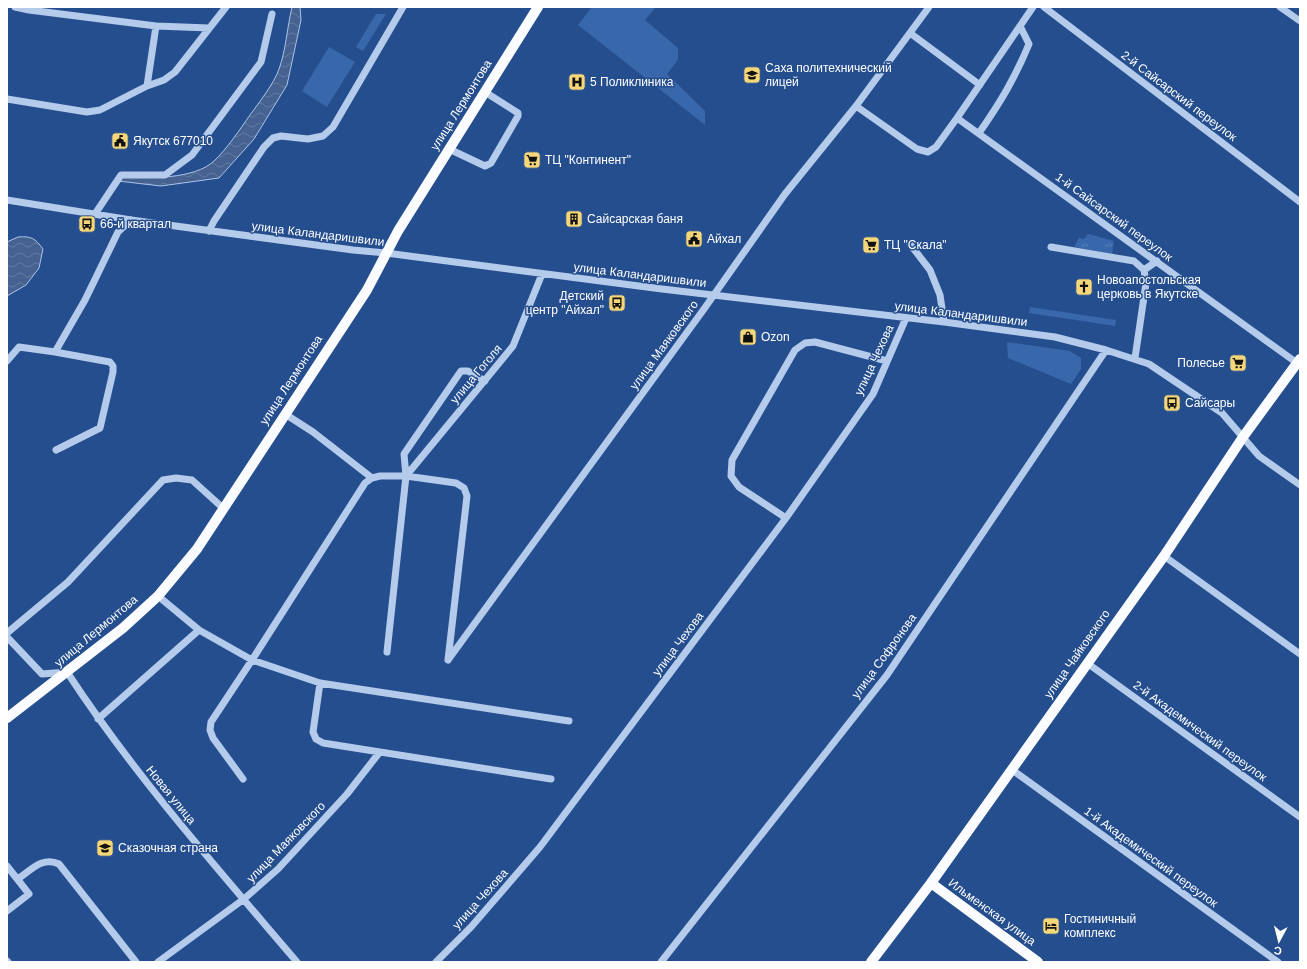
<svg xmlns="http://www.w3.org/2000/svg" width="1307" height="969" font-family="Arial,sans-serif">
<style>
.grass{fill:#3967ab}
.park{fill:url(#park-tufts)}
.water{fill:url(#water-waves);stroke:#aac5ec}
.lines{fill:none;stroke-linecap:round;stroke-linejoin:round}
.minor{stroke:#b5cbeb;stroke-width:7}
.major{stroke:#fafcff;stroke-width:10}
.labels{text-anchor:middle;dominant-baseline:central;stroke-width:3;stroke-linejoin:round;paint-order:stroke}
.poi-label{font-size:12px;fill:#fff;stroke:#254e8e;text-anchor:start}
.street-label{font-size:12px;fill:#fff;stroke:#254e8e}
</style>
<defs>
<pattern id="park-tufts" width="24" height="20" patternUnits="userSpaceOnUse"><rect width="24" height="20" fill="#3967ab"/><path d="M3 7l-1-3M5 7V3M7 7l1-3M15 17l-1-3M17 17v-4M19 17l1-3" fill="none" stroke="#577eb8"/></pattern>
<pattern id="water-waves" width="16" height="10" patternUnits="userSpaceOnUse"><rect width="16" height="10" fill="#456290"/><path d="M0 5q4-4 8 0t8 0" fill="none" stroke="#617aa1"/></pattern>
</defs>
<rect width="100%" height="100%" fill="#254e8e"/>
<path class="grass" d="M 592,7 L 656,7 L 645,20 L 678,48 L 678,60 L 667,74 L 705,111 L 705,125 L 578,25 Z
M 376,14 L 386,14 L 363,51 L 356,47 Z
M 329,47 L 355,62 L 327,107 L 302,91 Z
M 1030,307 L 1116,320 L 1115,326 L 1029,313 Z
M 1007,342 L 1070,351 L 1081,358 L 1081,369 L 1071,384 L 1008,358 Z"/>
<path class="park" d="M 1088,234 L 1114,241 L 1112,254 L 1074,247 L 1079,238 L 1084,239 Z"/>
<path class="water" d="M 292,7 L 300,7 L 301,20 L 287,85 L 254,139 L 219,178 L 161,186 L 118,181 L 124,176 C 149,179 195,179 214,161 C 227,149 240,129 250,115 C 258,104 275,82 279,69 C 286,50 287,28 292,7 Z
M 18,237 C 31,236 35,238 43,249 L 39,268 L 26,285 L 7,296 L 7,242 Z"/>
<g class="lines">
<path class="minor" d="M 15,7 L 29,10 L 28,7
M 1044,7 L 1300,202
M 1280,7 L 1300,21
M 156,26 L 209,28
M 910,33 L 980,85
M 147,86 L 164,80 L 175,72 L 226,7
M 7,99 L 87,112 L 100,110 L 147,86 L 156,26 L 29,10
M 856,106 L 917,149 L 928,152 L 936,147 L 957,118 L 1033,7
M 957,118 L 1297,363
M 979,133 C 1000,103 1015,78 1029,44 L 1020,26
M 449,149 L 485,166 L 491,163 L 518,116 L 518,113 L 485,92
M 7,200 L 131,220 L 353,250 L 386,253 L 662,289 L 944,322 L 1055,337 L 1106,350 L 1149,364 L 1222,413 L 1259,456 L 1300,485
M 95,214 L 121,175 L 165,175 L 192,155 L 261,62 L 272,14
M 209,231 L 214,221 L 264,147 L 273,138 L 281,136 L 308,139 L 323,136 L 333,127 L 403,7
M 910,244 L 930,270 L 940,295 L 944,322
M 1051,247 L 1134,261 L 1144,270 L 1146,283 L 1135,358
M 1144,270 L 1157,261
M 55,352 L 110,362 L 113,366 L 113,372 L 100,428 L 56,450
M 7,361 L 19,347 L 55,352 L 85,300 L 118,232 L 131,220
M 285,414 L 313,432 L 372,478
M 406,476 L 513,346 L 542,274
M 786,518 L 739,487 L 731,476 L 732,460 L 795,350 L 805,343 L 815,342 L 887,361
M 1164,556 L 1300,654
M 158,596 L 199,630 L 252,660 L 365,483 L 372,478 L 380,476 L 406,476 L 456,483 L 464,488 L 467,496 L 448,660
M 7,633 L 68,582 L 163,480 L 176,478 L 192,480 L 223,508
M 7,637 L 42,674 L 67,672 C 135,776 217,868 297,962
M 387,652 L 406,476 L 404,454 L 461,371 L 468,371 L 485,381
M 448,660 L 704,309 L 785,194 L 856,106 L 929,7
M 1087,663 L 1300,817
M 320,683 L 313,732 L 316,739 L 323,743 L 551,779
M 98,719 L 199,630
M 1011,769 L 1278,962
M 243,779 L 213,738 L 210,730 L 211,722 L 252,660 L 320,683 L 569,721
M 7,866 L 29,894 L 7,911
M 18,879 C 31,870 43,856 59,864 L 136,962
M 7,961 L 8,962
M 158,962 L 244,899 L 278,869 L 347,794 L 379,753
M 436,962 L 471,927 L 540,847 L 786,518 L 873,394 L 906,318
M 661,962 L 887,675 L 1106,350"/>
<path class="major" d="M 7,718 L 123,628 L 158,596 L 197,549 L 367,290 L 398,231 L 538,7
M 931,883 L 1038,962
M 871,962 L 931,883 L 1164,556 L 1243,437 L 1300,359"/>
</g>
<defs>
<symbol id="school-square" viewBox="-11 -11 22 22"><rect x="-9" y="-9" width="18" height="18" rx="4" fill="#f5d77a" stroke="#254e8e"/><path d="M0-5L7-2L0 1L-7-2ZM-4 1L0 2.5L4 1V4Q0 6-4 4Z" fill="#111"/></symbol>
<symbol id="hospital-square" viewBox="-11 -11 22 22"><rect x="-9" y="-9" width="18" height="18" rx="4" fill="#f5d77a" stroke="#254e8e"/><path d="M-5-5h3v3.5h4V-5h3V5h-3V1.5h-4V5h-3Z" fill="#111"/></symbol>
<symbol id="civic-square" viewBox="-11 -11 22 22"><rect x="-9" y="-9" width="18" height="18" rx="4" fill="#f5d77a" stroke="#254e8e"/><path d="M-.6-6.5H3V-4.5H.6V-3L4-1V1h2V6H-6V1h2V-1L-.6-3ZM-1.2 2.5V6h2.4V2.5Z" fill="#111"/></symbol>
<symbol id="supermarket-square" viewBox="-11 -11 22 22"><rect x="-9" y="-9" width="18" height="18" rx="4" fill="#f5d77a" stroke="#254e8e"/><path d="M-6-5.5h2.5l.6 2H6L4.5 2H-2.5L-4.4-4H-6ZM-1.5 3.2a1.3 1.3 0 1 0 .1 0ZM3 3.2a1.3 1.3 0 1 0 .1 0Z" fill="#111"/></symbol>
<symbol id="building-square" viewBox="-11 -11 22 22"><rect x="-9" y="-9" width="18" height="18" rx="4" fill="#f5d77a" stroke="#254e8e"/><path d="M-4-6H4V6H1V3H-1V6H-4ZM-2.5-4.3h1.7v1.8h-1.7ZM.8-4.3h1.7v1.8H.8ZM-2.5-1h1.7V.8h-1.7ZM.8-1h1.7V.8H.8Z" fill="#111"/></symbol>
<symbol id="bus-square" viewBox="-11 -11 22 22"><rect x="-9" y="-9" width="18" height="18" rx="4" fill="#f5d77a" stroke="#254e8e"/><path d="M-5-6H5V4H4V6H2V4H-2V6H-4V4H-5ZM-3.5-4V0h7V-4ZM-3.5 1.2v1.5H-2V1.2ZM2 1.2v1.5H3.5V1.2Z" fill="#111"/></symbol>
<symbol id="church-square" viewBox="-11 -11 22 22"><rect x="-9" y="-9" width="18" height="18" rx="4" fill="#f5d77a" stroke="#254e8e"/><path d="M-1.2-6h2.4v3.5h3.3v2.4h-3.3V6h-2.4V-.1h-3.3v-2.4h3.3Z" fill="#111"/></symbol>
<symbol id="shop-square" viewBox="-11 -11 22 22"><rect x="-9" y="-9" width="18" height="18" rx="4" fill="#f5d77a" stroke="#254e8e"/><path d="M-5-2.5h2.3a2.7 3.5 0 0 1 5.4 0H5L5.5 6h-11ZM-1.5-2.5h3a1.5 2.3 0 0 0-3 0Z" fill="#111"/></symbol>
<symbol id="hotel-square" viewBox="-11 -11 22 22"><rect x="-9" y="-9" width="18" height="18" rx="4" fill="#f5d77a" stroke="#254e8e"/><path d="M-6-4.5h1.5V1H6V5H4.5V3h-9V5H-6ZM-4 0a1.8 1.8 0 1 1 3.6 0ZM.5 0V-2.5h3Q6-2.5 6 0Z" fill="#111"/></symbol>
</defs>
<g fill-rule="evenodd">
<use href="#school-square" x="742" y="65" width="20" height="20"/>
<use href="#hospital-square" x="567" y="72" width="20" height="20"/>
<use href="#civic-square" x="110" y="131" width="20" height="20"/>
<use href="#supermarket-square" x="522" y="150" width="20" height="20"/>
<use href="#building-square" x="564" y="209" width="20" height="20"/>
<use href="#bus-square" x="77" y="214" width="20" height="20"/>
<use href="#civic-square" x="684" y="229" width="20" height="20"/>
<use href="#supermarket-square" x="861" y="235" width="20" height="20"/>
<use href="#church-square" x="1074" y="277" width="20" height="20"/>
<use href="#bus-square" x="607" y="293" width="20" height="20"/>
<use href="#shop-square" x="738" y="327" width="20" height="20"/>
<use href="#supermarket-square" x="1228" y="353" width="20" height="20"/>
<use href="#bus-square" x="1162" y="393" width="20" height="20"/>
<use href="#school-square" x="95" y="838" width="20" height="20"/>
<use href="#hotel-square" x="1041" y="916" width="20" height="20"/>
</g>
<g class="labels">
<g class="poi-label">
<text x="765" y="68">Саха политехнический<tspan x="765" dy="14">лицей</tspan></text>
<text x="590" y="82">5 Поликлиника</text>
<text x="133" y="141">Якутск 677010</text>
<text x="545" y="160">ТЦ "Континент"</text>
<text x="587" y="219">Сайсарская баня</text>
<text x="100" y="224">66-й квартал</text>
<text x="707" y="239">Айхал</text>
<text x="884" y="245">ТЦ "Скала"</text>
<text x="1097" y="280">Новоапостольская<tspan x="1097" dy="14">церковь в Якутске</tspan></text>
<text x="604" y="296" text-anchor="end">Детский<tspan x="604" dy="14">центр "Айхал"</tspan></text>
<text x="761" y="337">Ozon</text>
<text x="1225" y="363" text-anchor="end">Полесье</text>
<text x="1185" y="403">Сайсары</text>
<text x="118" y="848">Сказочная страна</text>
<text x="1064" y="919">Гостиничный<tspan x="1064" dy="14">комплекс</tspan></text>
</g>
<g class="street-label">
<text transform="translate(1179 96) rotate(37)">2-й Сайсарский переулок</text>
<text transform="translate(461 105) rotate(-58)">улица Лермонтова</text>
<text transform="translate(1114 217) rotate(36)">1-й Сайсарский переулок</text>
<text transform="translate(318 234) rotate(7)">улица Каландаришвили</text>
<text transform="translate(640 275) rotate(7)">улица Каландаришвили</text>
<text transform="translate(961 314) rotate(7)">улица Каландаришвили</text>
<text transform="translate(664 345) rotate(-54)">улица Маяковского</text>
<text transform="translate(874 360) rotate(-65)">улица Чехова</text>
<text transform="translate(476 374) rotate(-50)">улица Гоголя</text>
<text transform="translate(291 380) rotate(-57)">улица Лермонтова</text>
<text transform="translate(96 631) rotate(-40)">улица Лермонтова</text>
<text transform="translate(678 644) rotate(-53)">улица Чехова</text>
<text transform="translate(1077 654) rotate(-55)">улица Чайковского</text>
<text transform="translate(884 656) rotate(-54)">улица Софронова</text>
<text transform="translate(1200 731) rotate(36)">2-й Академический переулок</text>
<text transform="translate(171 795) rotate(51)">Новая улица</text>
<text transform="translate(286 842) rotate(-46)">улица Маяковского</text>
<text transform="translate(1151 857) rotate(36)">1-й Академический переулок</text>
<text transform="translate(480 899) rotate(-48)">улица Чехова</text>
<text transform="translate(992 912) rotate(36)">Ильменская улица</text>
</g>
</g>
<rect width="1307" height="969" fill="none" stroke="#ffffff" stroke-width="16"/>
<g transform="translate(1279 941) rotate(187)" stroke="#254e8e" stroke-width="3" paint-order="stroke">
<path d="M0-3L7 15L0 10L-7 15Z" fill="#ffffff"/>
<text y="-6" font-size="11" font-weight="bold" text-anchor="middle" fill="#ffffff">С</text>
</g>
</svg>
